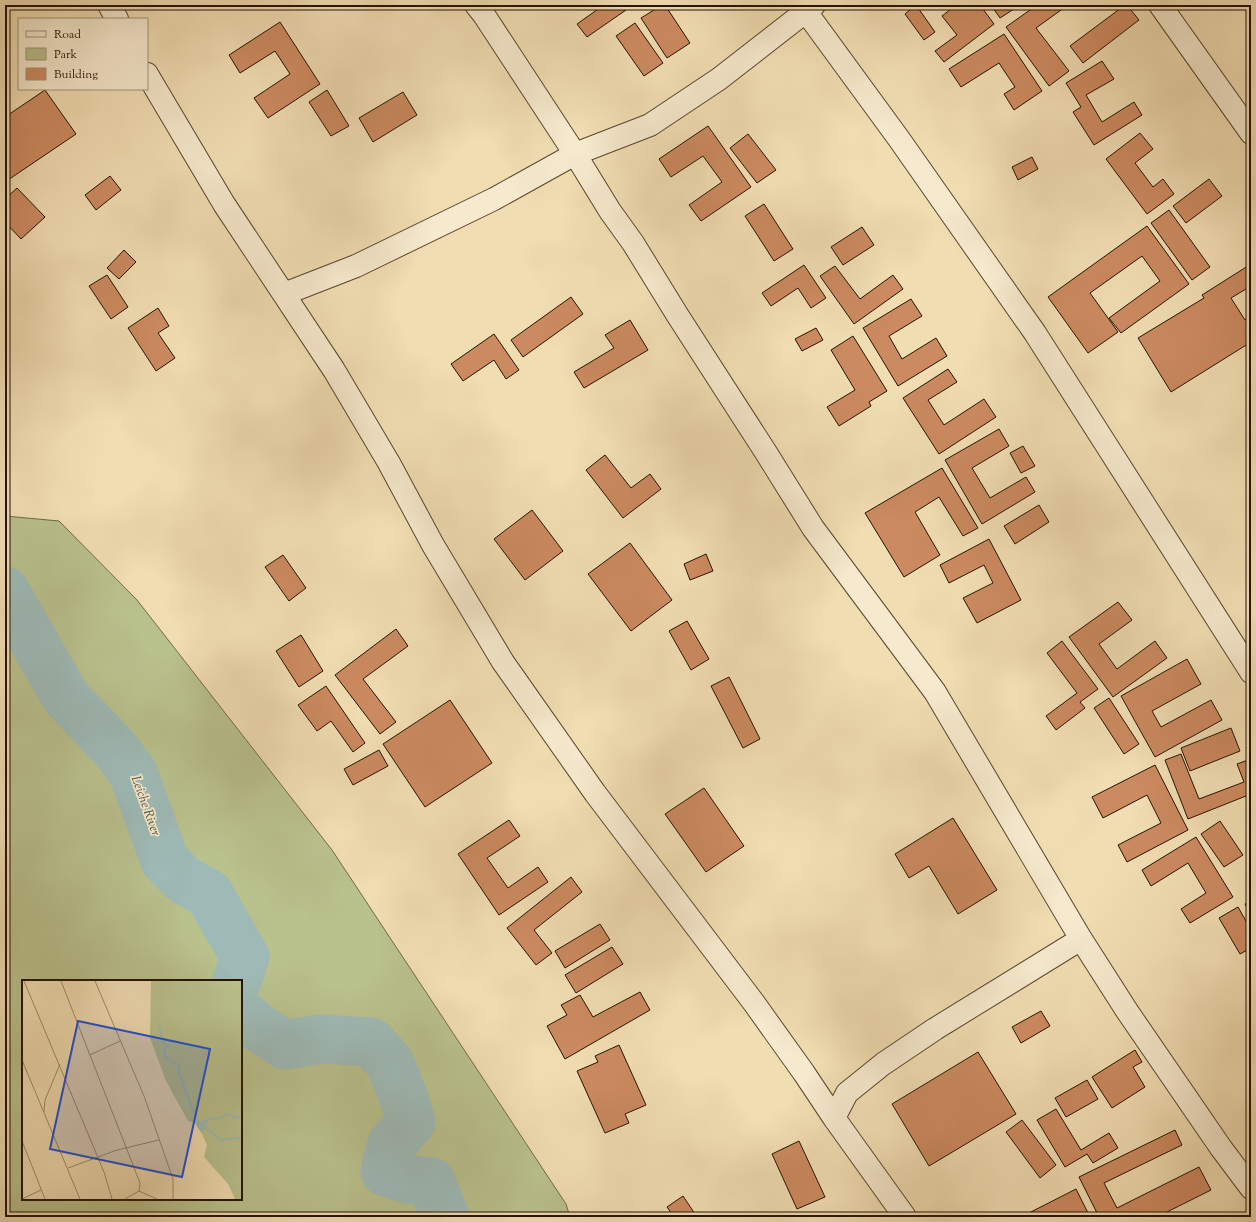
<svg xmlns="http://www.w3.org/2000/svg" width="1256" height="1222" font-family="'Sorts Mill Goudy',serif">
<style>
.green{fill:#b9c18d;stroke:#6e6a46;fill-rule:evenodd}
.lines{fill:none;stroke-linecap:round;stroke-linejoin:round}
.river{stroke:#9ebab6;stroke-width:49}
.building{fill:#cc8a60;stroke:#241300}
.street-casing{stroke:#57462c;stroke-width:24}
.street{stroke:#f6e9cd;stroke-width:22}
.labels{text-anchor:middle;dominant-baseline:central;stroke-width:3.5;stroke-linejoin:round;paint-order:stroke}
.water-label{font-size:13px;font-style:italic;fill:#4f4d40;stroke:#f6e9cd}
.inset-river{fill:none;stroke:#9ebab6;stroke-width:2}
.inset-road{fill:none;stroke:#9f8c6b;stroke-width:1}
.view{fill:#1d4ed8;fill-opacity:0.15;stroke:#1d4ed8;stroke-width:2}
.inset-edge{fill:none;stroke:#241300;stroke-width:2}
</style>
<rect width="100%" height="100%" fill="#f1ddb2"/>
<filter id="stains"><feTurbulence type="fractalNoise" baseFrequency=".005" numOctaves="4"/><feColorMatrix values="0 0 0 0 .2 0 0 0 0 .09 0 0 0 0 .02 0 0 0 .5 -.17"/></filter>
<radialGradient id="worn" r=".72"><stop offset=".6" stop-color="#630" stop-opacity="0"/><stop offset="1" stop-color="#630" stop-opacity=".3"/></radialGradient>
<path class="green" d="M 5,516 L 59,521 L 137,600 L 332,850 L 566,1204 L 570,1217 L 5,1217 ZM 23,981 L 241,981 L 241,1199 L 23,1199 Z"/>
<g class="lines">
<path class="river" d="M 5,591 L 65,696 L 116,750 L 133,773 L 165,861 L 184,880 L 209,894 L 245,957 L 237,981
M 241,1013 L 260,1029 L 285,1045 L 321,1039 L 371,1042 L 390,1063 L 404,1098 L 411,1122 L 391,1145 L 385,1172 L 407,1179 L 431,1182 L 445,1217"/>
</g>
<path class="building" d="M 599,5 L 623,5 L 626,10 L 587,37 L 577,24 L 601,7 Z
M 662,5 L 665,5 L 690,43 L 667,58 L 641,18 Z
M 916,5 L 935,32 L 924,40 L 905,14 Z
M 947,5 L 980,5 L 994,24 L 944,62 L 935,51 L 957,35 L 942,16 L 951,9 Z
M 991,5 L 1020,5 L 1000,18 Z
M 1037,5 L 1068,5 L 1036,28 L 1069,71 L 1049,86 L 1006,27 Z
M 1125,5 L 1127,5 L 1139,20 L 1083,63 L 1070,46 Z
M 280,22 L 320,84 L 268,118 L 254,98 L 290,74 L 275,51 L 240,73 L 229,55 Z
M 635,23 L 663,63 L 644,76 L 616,36 Z
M 1004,34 L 1042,91 L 1014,110 L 1004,94 L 1015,87 L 999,63 L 961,87 L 949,69 Z
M 1102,61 L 1114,79 L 1086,95 L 1102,122 L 1134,102 L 1142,115 L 1094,145 L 1073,112 L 1081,107 L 1066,83 Z
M 45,90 L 76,134 L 5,182 L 5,117 Z
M 327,90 L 349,126 L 331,136 L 309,102 Z
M 403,92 L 417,115 L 373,142 L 359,118 Z
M 708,126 L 751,187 L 701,221 L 689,205 L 722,182 L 703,156 L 671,177 L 659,159 Z
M 1140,133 L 1153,149 L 1135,163 L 1153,187 L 1163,179 L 1174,194 L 1147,214 L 1106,159 Z
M 748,134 L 776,170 L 757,183 L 730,148 Z
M 1032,157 L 1038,169 L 1018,180 L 1012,167 Z
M 110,176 L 121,190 L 96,210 L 85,195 Z
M 1209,179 L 1222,196 L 1186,223 L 1173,206 Z
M 17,188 L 45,217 L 21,239 L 5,222 L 5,199 Z
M 764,204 L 793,249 L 774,261 L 745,216 Z
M 1169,210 L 1210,267 L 1192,280 L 1151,223 Z
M 1147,226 L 1189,284 L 1121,333 L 1109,318 L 1160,281 L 1142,256 L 1090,293 L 1118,332 L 1088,353 L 1048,297 Z
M 862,227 L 874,245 L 843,265 L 831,247 Z
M 124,250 L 136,262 L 119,279 L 107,268 Z
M 1251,264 L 1251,286 L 1231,298 L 1245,320 L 1251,316 L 1251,342 L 1171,392 L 1138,338 L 1204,298 L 1202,295 Z
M 804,265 L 826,298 L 811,308 L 798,288 L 771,306 L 762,293 Z
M 835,266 L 860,299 L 893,275 L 903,289 L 854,324 L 820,276 Z
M 107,275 L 128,307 L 111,319 L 89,286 Z
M 571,297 L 583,314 L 523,357 L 511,340 Z
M 911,299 L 922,316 L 889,336 L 902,359 L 936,338 L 947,356 L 898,386 L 863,328 Z
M 158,308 L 169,326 L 158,333 L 175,358 L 156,371 L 128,328 Z
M 630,320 L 648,350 L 584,388 L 574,372 L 614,348 L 605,335 Z
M 816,328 L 823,340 L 802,351 L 795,339 Z
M 494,334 L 519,370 L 506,379 L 494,360 L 463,381 L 451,364 Z
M 853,336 L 887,391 L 869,402 L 871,406 L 839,426 L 827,407 L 855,390 L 831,350 Z
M 948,369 L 957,382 L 928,400 L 944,425 L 984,399 L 996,417 L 939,454 L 903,398 Z
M 999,429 L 1009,446 L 972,468 L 990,498 L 1026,477 L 1035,492 L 982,524 L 945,460 Z
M 1023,446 L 1035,466 L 1021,473 L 1010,453 Z
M 605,455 L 631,488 L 650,474 L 661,489 L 623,518 L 586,470 Z
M 942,468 L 978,528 L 963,536 L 939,497 L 915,512 L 940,555 L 904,577 L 865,513 Z
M 1039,505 L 1049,522 L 1015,544 L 1004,526 Z
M 532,510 L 563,551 L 525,580 L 494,539 Z
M 989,539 L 1021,600 L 977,623 L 963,598 L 993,583 L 984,565 L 949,583 L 940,565 Z
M 630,543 L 672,600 L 631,631 L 588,574 Z
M 706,554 L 713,571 L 690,580 L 684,564 Z
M 283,555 L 306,588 L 289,601 L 265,567 Z
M 1118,602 L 1132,620 L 1099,644 L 1117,669 L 1155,641 L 1167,658 L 1113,697 L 1069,637 Z
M 687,621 L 709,659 L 691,670 L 669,631 Z
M 396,629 L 408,646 L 363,679 L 396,722 L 380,734 L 335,675 Z
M 301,635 L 323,671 L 299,687 L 276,651 Z
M 1062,641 L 1098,689 L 1080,702 L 1085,708 L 1056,730 L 1046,716 L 1077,693 L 1047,653 Z
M 1187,659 L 1201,684 L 1152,711 L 1161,727 L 1211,700 L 1222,720 L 1155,757 L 1121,696 Z
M 729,677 L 760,739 L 743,748 L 711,686 Z
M 326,686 L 365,743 L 353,752 L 331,721 L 317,731 L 298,705 Z
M 1109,698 L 1139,744 L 1124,754 L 1094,708 Z
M 450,700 L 492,763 L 425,807 L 383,744 Z
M 1231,728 L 1240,751 L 1190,771 L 1181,748 Z
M 379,750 L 388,766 L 353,785 L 344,769 Z
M 1181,754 L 1199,799 L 1244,782 L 1237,764 L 1248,760 L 1251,767 L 1251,794 L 1188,819 L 1165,760 Z
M 1155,765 L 1188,830 L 1127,862 L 1118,845 L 1161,823 L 1147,795 L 1103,818 L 1092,797 Z
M 704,788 L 744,846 L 706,872 L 665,814 Z
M 953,818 L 997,890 L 958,914 L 929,866 L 909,878 L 895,854 Z
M 509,820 L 520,836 L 487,858 L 508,888 L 538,867 L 548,882 L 499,915 L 458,854 Z
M 1220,821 L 1243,855 L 1224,867 L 1201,834 Z
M 1196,837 L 1233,897 L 1190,923 L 1181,909 L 1206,893 L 1188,863 L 1151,886 L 1142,870 Z
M 571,877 L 582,892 L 534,930 L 552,953 L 536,965 L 507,928 Z
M 1251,900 L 1251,915 L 1245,904 Z
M 1238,907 L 1251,930 L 1251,948 L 1240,954 L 1219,918 Z
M 600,924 L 610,940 L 565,968 L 555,951 Z
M 612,947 L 623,964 L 576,993 L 565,975 Z
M 640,992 L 650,1010 L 565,1059 L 547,1026 L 567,1015 L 561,1005 L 580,995 L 593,1017 Z
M 1041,1011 L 1050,1026 L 1021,1043 L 1012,1027 Z
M 619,1045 L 646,1105 L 625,1114 L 629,1123 L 605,1133 L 577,1071 L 598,1062 L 595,1056 Z
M 1135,1050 L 1142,1062 L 1133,1067 L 1145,1087 L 1112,1108 L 1092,1077 Z
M 978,1052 L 1016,1114 L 929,1166 L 892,1104 Z
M 1087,1080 L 1098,1099 L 1066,1117 L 1055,1098 Z
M 1056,1109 L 1081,1150 L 1109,1133 L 1118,1148 L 1093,1163 L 1087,1154 L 1065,1167 L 1037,1120 Z
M 1022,1120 L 1056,1165 L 1040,1178 L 1006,1132 Z
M 1175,1130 L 1182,1145 L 1104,1183 L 1117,1208 L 1199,1167 L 1211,1190 L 1157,1217 L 1099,1217 L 1079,1177 Z
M 799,1141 L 825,1197 L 797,1209 L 772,1154 Z
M 1076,1189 L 1090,1217 L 1071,1217 L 1070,1215 L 1066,1217 L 1021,1217 Z
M 683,1196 L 697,1217 L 674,1217 L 667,1207 Z"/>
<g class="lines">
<defs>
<path id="street" d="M 109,5 L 117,19
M 476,5 L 484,15 L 575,154 L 610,211 L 633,243 L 678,316 L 765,451 L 813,528 L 935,692 L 1081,939 L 1127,1011 L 1221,1148 L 1251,1188
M 801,5 L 899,139 L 1035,333 L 1251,672
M 1160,5 L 1251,133
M 147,74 L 224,204 L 334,370 L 389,463 L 433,545 L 503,662 L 595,793 L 754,1003 L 804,1073 L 834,1118 L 905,1217
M 284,294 L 356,266 L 494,199 L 575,154 L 650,125 L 719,79 L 814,5
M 834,1118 L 847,1093 L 883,1064 L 935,1029 L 1081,939"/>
</defs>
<use href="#street" class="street-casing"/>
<use href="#street" class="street"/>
</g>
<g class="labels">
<g class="water-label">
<text transform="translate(145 806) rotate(70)">Leiche River</text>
</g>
</g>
<g transform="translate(22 980)">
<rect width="220" height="220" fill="#f1ddb2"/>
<path d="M 129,1 L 220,1 L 220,219 L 213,219 L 206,204 L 182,177 L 185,165 L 180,154 L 173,143 L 166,141 L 144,101 L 128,58 Z" fill="#b9c18d"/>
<path d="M 173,137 L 179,142 L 188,137 L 180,153 L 175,147 Z" fill="#9ebab6"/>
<path class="inset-river" d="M 137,45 L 141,64 L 146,66 L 142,70 L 143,77 L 158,86 L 156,91 L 175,141 L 199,160 L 214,158 L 220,160M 188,139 L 199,138 L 204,134 L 214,138 L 220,136"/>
<path class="inset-road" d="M 2,1 L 82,192 L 90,219M 39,1 L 118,203 L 117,211 L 103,219M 73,1 L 122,116 L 151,199 L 151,219M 68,75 L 98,61M 0,80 L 58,219M 22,132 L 23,120 L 38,84M 0,161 L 23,219M 46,188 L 95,170 L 137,160M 117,211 L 135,219M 0,219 L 19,210"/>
<path class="view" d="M 56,41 L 188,69 L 160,197 L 28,169 Z"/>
<rect width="220" height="220" class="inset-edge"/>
</g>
<rect width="1256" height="1222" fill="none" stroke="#f1ddb2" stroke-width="20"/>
<rect x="6" y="6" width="1244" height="1210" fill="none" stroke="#241300" stroke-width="2"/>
<rect x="10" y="10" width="1236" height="1202" fill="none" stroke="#241300"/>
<rect x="18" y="18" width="130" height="72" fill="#f6e9cd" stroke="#a2937b"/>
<rect x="26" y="31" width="20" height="6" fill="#f6e9cd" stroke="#a2937b"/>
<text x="54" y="38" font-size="12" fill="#241300">Road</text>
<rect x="26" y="48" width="20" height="12" fill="#b9c18d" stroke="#a2937b"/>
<text x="54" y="58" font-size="12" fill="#241300">Park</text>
<rect x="26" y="68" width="20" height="12" fill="#cc8a60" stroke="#a2937b"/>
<text x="54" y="78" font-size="12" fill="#241300">Building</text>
<rect width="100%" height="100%" filter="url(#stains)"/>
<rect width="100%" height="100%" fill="url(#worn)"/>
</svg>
